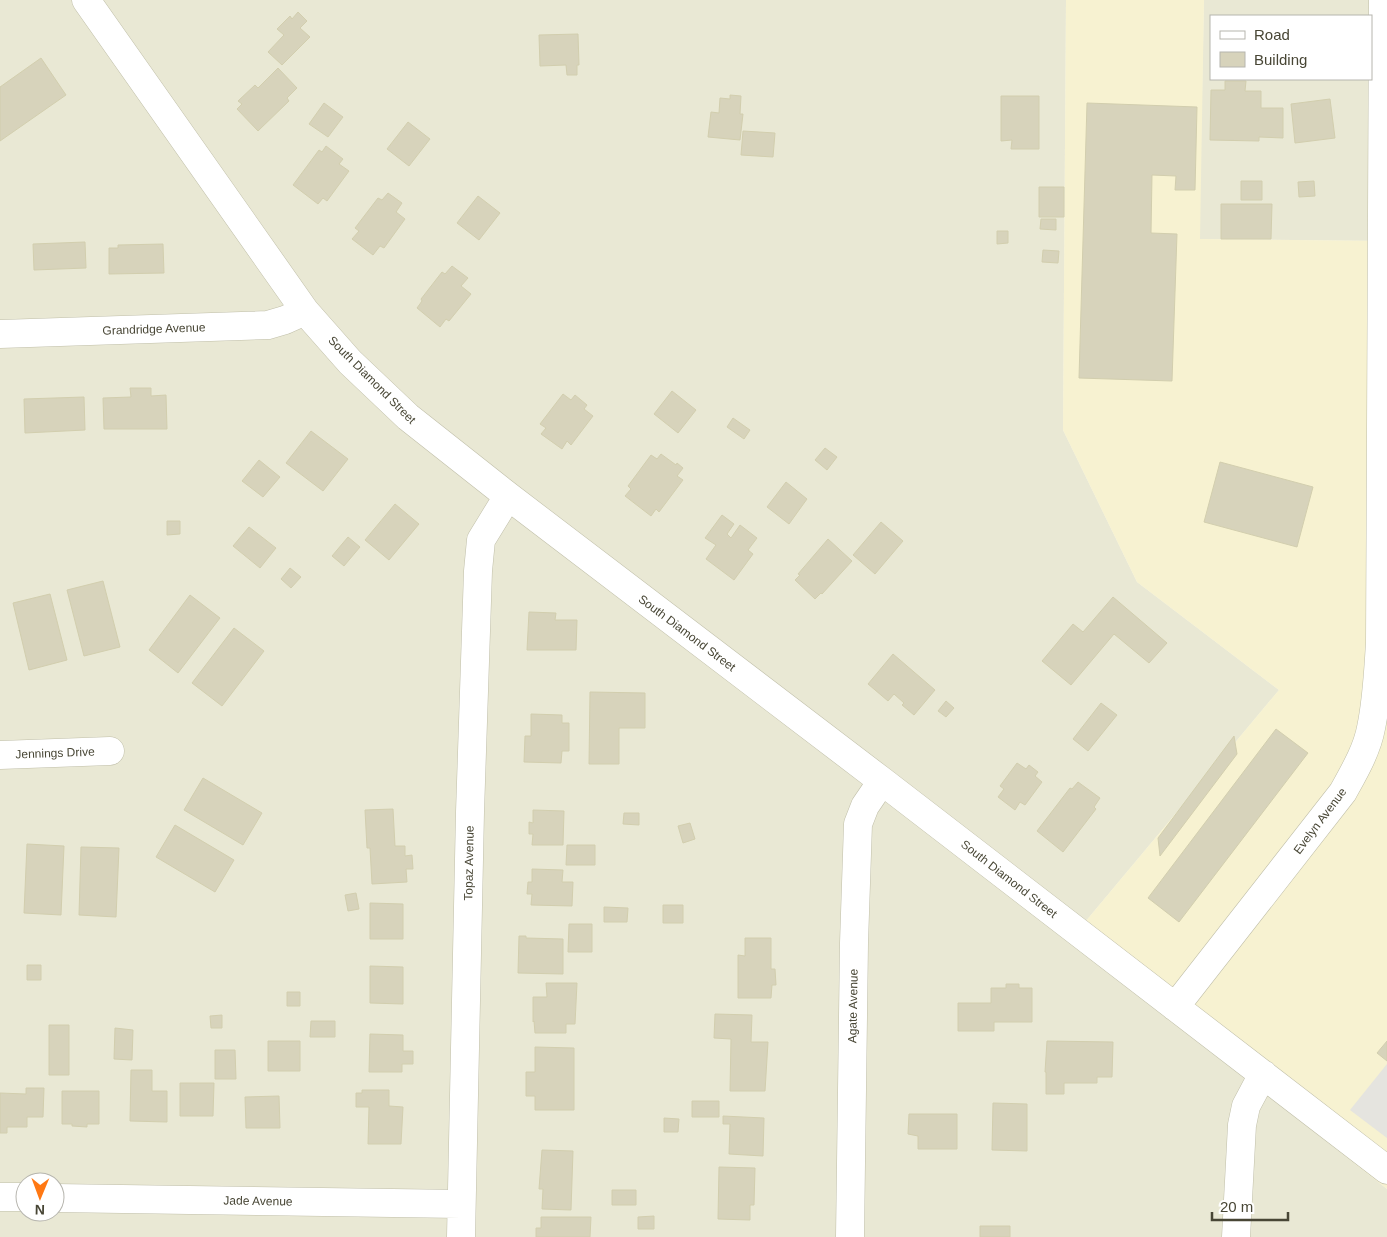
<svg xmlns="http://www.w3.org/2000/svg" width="1387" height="1237" font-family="Helvetica,sans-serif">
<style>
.residential{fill:#e9e8d4;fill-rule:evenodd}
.commercial{fill:#f7f2d1}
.parking{fill:#e5e4df}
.building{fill:#d7d3bb;stroke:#d2ceae}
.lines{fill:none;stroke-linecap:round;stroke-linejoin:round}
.minor-casing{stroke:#c0bfa9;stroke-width:29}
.minor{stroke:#fff;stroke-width:28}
.labels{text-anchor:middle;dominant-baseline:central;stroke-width:5;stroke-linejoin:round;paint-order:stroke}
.street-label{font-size:12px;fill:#484635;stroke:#fff}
</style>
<rect width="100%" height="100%" fill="#f4f4e7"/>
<path class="residential" d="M 0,0 L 1066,0 L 1063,430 L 1137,582 L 1279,690 L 1070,940 L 1387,1189 L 1387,1237 L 0,1237 ZM 25,1182 L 55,1182 L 55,1212 L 25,1212 Z
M 1204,0 L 1387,0 L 1387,241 L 1199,239 ZM 1211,16 L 1371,16 L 1371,79 L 1211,79 Z"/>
<path class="commercial" d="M 1066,0 L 1204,0 L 1200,239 L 1387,241 L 1387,1189 L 1070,940 L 1279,690 L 1137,582 L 1063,430 Z"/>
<path class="parking" d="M 1387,1064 L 1387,1138 L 1350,1110 Z"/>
<path class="building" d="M 298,12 L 307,21 L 300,28 L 310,37 L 282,65 L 268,52 L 284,35 L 277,29 L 290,16 L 292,19 Z
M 578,34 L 579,65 L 577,65 L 577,75 L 567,75 L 566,65 L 540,66 L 539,35 Z
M 41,58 L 66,95 L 0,141 L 0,87 Z
M 278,68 L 297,88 L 287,98 L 289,101 L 258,131 L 237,109 L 242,104 L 238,101 L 255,85 L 258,88 Z
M 1225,81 L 1246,81 L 1245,91 L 1261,91 L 1261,108 L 1283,108 L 1283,138 L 1259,137 L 1259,141 L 1210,140 L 1211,90 L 1225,90 Z
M 730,95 L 741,96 L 740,114 L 743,114 L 740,140 L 708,137 L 711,112 L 719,113 L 720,98 L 730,99 Z
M 1001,96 L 1039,96 L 1039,149 L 1011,149 L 1012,140 L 1001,141 Z
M 1330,99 L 1335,138 L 1295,143 L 1291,104 Z
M 324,103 L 343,117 L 328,137 L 309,124 Z
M 1087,103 L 1197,107 L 1195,190 L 1175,190 L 1176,176 L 1152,175 L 1151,233 L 1177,234 L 1172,381 L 1079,378 Z
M 408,122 L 430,139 L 409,166 L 387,149 Z
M 743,131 L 775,133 L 773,157 L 741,155 Z
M 326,146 L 343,159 L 339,164 L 349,171 L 327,201 L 323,198 L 318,204 L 293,185 L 319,150 L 322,152 Z
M 1241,181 L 1262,181 L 1262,200 L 1241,200 Z
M 1314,181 L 1315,196 L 1299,197 L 1298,182 Z
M 1039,187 L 1064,187 L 1064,217 L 1039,217 Z
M 388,193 L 402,203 L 396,212 L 405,219 L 384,248 L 380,246 L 373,255 L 352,239 L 359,231 L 355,228 L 378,198 L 382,200 Z
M 478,196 L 500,213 L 479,240 L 457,223 Z
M 1221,204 L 1272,204 L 1271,239 L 1221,239 Z
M 1041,219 L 1056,219 L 1056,230 L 1040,229 Z
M 997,231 L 1008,231 L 1008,243 L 997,244 Z
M 85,242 L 86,268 L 34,270 L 33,244 Z
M 163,244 L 164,273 L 109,274 L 109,248 L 118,248 L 118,245 Z
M 1043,250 L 1059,251 L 1058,263 L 1042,262 Z
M 452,266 L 468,278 L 461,286 L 471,294 L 449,321 L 446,319 L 440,327 L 417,308 L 422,301 L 421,299 L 442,272 L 445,274 Z
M 130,388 L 151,388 L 151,396 L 166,395 L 167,429 L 104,429 L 103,398 L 131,397 Z
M 672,391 L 696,410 L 678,433 L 654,414 Z
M 563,394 L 571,400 L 575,395 L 587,405 L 584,409 L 593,416 L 571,445 L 567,441 L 562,449 L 541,434 L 546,428 L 540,424 Z
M 84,397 L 85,430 L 25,433 L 24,399 Z
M 733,418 L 750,430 L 744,439 L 727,427 Z
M 311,431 L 348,459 L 323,491 L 286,463 Z
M 825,448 L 837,457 L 827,470 L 815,460 Z
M 661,454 L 676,465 L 677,463 L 683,468 L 677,476 L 683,480 L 659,512 L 656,509 L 651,516 L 625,496 L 631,489 L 628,486 L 651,455 L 657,459 Z
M 259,460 L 280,477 L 263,497 L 242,481 Z
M 1220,462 L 1313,487 L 1297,547 L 1204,522 Z
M 786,482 L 807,499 L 789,524 L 767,507 Z
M 395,504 L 419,524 L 389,560 L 365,540 Z
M 722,515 L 734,524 L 727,534 L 731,538 L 740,525 L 757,538 L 748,550 L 753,554 L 734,580 L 706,559 L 716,545 L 705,538 Z
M 167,521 L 180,521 L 180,534 L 167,535 Z
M 881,522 L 903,541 L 875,574 L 853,555 Z
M 249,527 L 276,548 L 260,568 L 233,546 Z
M 348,537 L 360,547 L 344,566 L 332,556 Z
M 828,539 L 852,561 L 822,594 L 821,593 L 815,599 L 795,580 L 800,575 L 798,574 Z
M 290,568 L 301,577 L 291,588 L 281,579 Z
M 103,581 L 120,647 L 84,656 L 67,590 Z
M 50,594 L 67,660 L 29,670 L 13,603 Z
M 190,595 L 220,618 L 178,673 L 149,650 Z
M 1113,597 L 1167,643 L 1149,663 L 1114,634 L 1071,685 L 1042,661 L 1073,624 L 1083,632 Z
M 529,612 L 556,613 L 555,620 L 577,620 L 576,650 L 527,650 Z
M 234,628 L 264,651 L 222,706 L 192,683 Z
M 893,654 L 935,690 L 914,715 L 902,705 L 904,703 L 894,694 L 888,701 L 868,684 Z
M 590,692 L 645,693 L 645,728 L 619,728 L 619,764 L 589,764 Z
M 946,701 L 954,708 L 946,717 L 938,711 Z
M 1101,703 L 1117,715 L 1088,751 L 1073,739 Z
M 531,714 L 562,715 L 562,723 L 569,723 L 569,751 L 562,751 L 561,763 L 524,762 L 525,736 L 531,736 Z
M 1276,729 L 1308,753 L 1179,922 L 1148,898 Z
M 1234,736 L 1237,754 L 1160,856 L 1158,838 Z
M 1017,763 L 1026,769 L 1029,765 L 1038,772 L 1035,776 L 1042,782 L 1025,805 L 1020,802 L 1015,810 L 998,797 L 1004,789 L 1000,786 Z
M 203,778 L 262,813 L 243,845 L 184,810 Z
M 1078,782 L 1100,798 L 1094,807 L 1096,809 L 1063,852 L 1037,831 L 1070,788 L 1072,789 Z
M 393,809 L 395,846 L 405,846 L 405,856 L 412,855 L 413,869 L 406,869 L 407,882 L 372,884 L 370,848 L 367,848 L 365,810 Z
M 533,810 L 564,811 L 563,845 L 532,845 L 533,834 L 529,834 L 529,822 L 533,823 Z
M 624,813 L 639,813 L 639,825 L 623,824 Z
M 690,823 L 695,839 L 683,843 L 678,826 Z
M 175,825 L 234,860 L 215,892 L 156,857 Z
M 27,844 L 64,846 L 61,915 L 24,913 Z
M 567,845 L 595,845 L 595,865 L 566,865 Z
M 81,847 L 119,848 L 116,917 L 79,915 Z
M 532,869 L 563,870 L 562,882 L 573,882 L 572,906 L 531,905 L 532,894 L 527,894 L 528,882 L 532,882 Z
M 356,893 L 359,909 L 348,911 L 345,895 Z
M 370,903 L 403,904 L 403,939 L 370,939 Z
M 663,905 L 683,905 L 683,923 L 663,923 Z
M 604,907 L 628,908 L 627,922 L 604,922 Z
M 569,924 L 592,924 L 592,952 L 568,952 Z
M 519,936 L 526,936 L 526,938 L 563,939 L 563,974 L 518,973 Z
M 745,938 L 771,938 L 771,969 L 775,969 L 776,985 L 772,985 L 771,998 L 738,998 L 738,955 L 745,956 Z
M 27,965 L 41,965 L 41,980 L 27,980 Z
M 370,966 L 403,967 L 403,1004 L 370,1003 Z
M 546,983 L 577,983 L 575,1024 L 566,1024 L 566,1033 L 535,1033 L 534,1021 L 533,1022 L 533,997 L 547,997 Z
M 1006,984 L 1019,984 L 1019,988 L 1032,988 L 1032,1022 L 994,1022 L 994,1031 L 958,1031 L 958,1003 L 991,1003 L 991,988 L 1006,988 Z
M 287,992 L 300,992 L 300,1006 L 287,1006 Z
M 715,1014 L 752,1015 L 751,1042 L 768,1042 L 765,1091 L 730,1091 L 731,1039 L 714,1038 Z
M 222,1015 L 222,1028 L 211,1028 L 210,1016 Z
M 311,1021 L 335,1021 L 335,1037 L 310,1037 Z
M 49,1025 L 69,1025 L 69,1075 L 49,1075 Z
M 115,1028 L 133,1030 L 132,1060 L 114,1059 Z
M 370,1034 L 403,1035 L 403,1051 L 413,1051 L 413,1064 L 402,1064 L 402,1072 L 369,1072 Z
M 268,1041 L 300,1041 L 300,1071 L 268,1071 Z
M 1047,1041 L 1113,1042 L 1112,1077 L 1097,1077 L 1097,1083 L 1064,1083 L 1064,1094 L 1046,1094 L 1046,1072 L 1045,1072 Z
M 1387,1041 L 1387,1061 L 1377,1053 Z
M 535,1047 L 574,1048 L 574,1110 L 535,1110 L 535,1096 L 526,1096 L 526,1072 L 535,1072 Z
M 215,1050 L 235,1050 L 236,1079 L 215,1079 Z
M 131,1070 L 152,1070 L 152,1091 L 167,1091 L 167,1122 L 130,1121 Z
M 180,1083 L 214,1083 L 213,1116 L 180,1116 Z
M 26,1088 L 44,1088 L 43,1117 L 27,1117 L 27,1127 L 7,1127 L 7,1133 L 0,1133 L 0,1093 L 26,1094 Z
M 362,1090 L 389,1090 L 389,1106 L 403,1107 L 401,1144 L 368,1144 L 369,1107 L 356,1107 L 356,1093 L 362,1093 Z
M 62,1091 L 99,1091 L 99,1124 L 87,1124 L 87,1127 L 72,1126 L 72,1124 L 62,1124 Z
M 279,1096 L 280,1128 L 246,1128 L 245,1097 Z
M 692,1101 L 719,1101 L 719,1117 L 692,1117 Z
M 993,1103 L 1027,1104 L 1027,1151 L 992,1150 Z
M 909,1114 L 957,1114 L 957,1149 L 918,1149 L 918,1136 L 908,1134 Z
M 723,1116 L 764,1118 L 763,1156 L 729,1154 L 730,1124 L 723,1124 Z
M 664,1118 L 679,1119 L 678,1132 L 664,1132 Z
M 542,1150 L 573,1151 L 571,1210 L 542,1209 L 543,1189 L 539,1189 Z
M 719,1167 L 755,1168 L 754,1205 L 750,1205 L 750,1220 L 718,1219 Z
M 612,1190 L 636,1190 L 636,1205 L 612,1205 Z
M 654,1216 L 654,1229 L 638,1229 L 638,1217 Z
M 541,1217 L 591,1217 L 590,1237 L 536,1237 L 536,1228 L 541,1228 Z
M 980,1226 L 1010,1226 L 1010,1237 L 980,1237 Z"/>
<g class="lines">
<defs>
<path id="minor" d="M 86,0 L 305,311 L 350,362 L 408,417 L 508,496 L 882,781 L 1387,1170
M 0,334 L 268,325 L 285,320 L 305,311
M 0,755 L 110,751
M 1175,1007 L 1343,792 C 1354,772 1367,750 1371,728 C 1377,700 1378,672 1380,643 L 1383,0
M 0,1197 L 25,1197
M 55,1198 L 461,1204
M 461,1237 L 470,812 L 478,571 L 481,540 L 508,496
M 850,1237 L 854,943 L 858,824 L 865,806 L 882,781
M 1236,1237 L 1242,1125 L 1246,1106 L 1263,1074"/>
</defs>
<use href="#minor" class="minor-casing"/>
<use href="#minor" class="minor"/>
</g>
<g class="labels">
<g class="street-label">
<text transform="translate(154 329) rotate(-2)">Grandridge Avenue</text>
<text transform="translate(372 380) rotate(45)">South Diamond Street</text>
<text transform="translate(687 633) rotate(37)">South Diamond Street</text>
<text transform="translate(55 753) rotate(-2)">Jennings Drive</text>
<text transform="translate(1320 821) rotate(-53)">Evelyn Avenue</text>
<text transform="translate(469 863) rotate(-89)">Topaz Avenue</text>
<text transform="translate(1009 879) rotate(38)">South Diamond Street</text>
<text transform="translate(853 1006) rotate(-89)">Agate Avenue</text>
<text transform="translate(258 1201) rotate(1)">Jade Avenue</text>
</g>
</g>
<rect x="1210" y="15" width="162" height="65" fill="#ffffff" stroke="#b6b5ae"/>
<rect x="1220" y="31" width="25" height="8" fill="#ffffff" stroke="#b6b5ae"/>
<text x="1254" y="40" font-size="15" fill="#484635">Road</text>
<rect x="1220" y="52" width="25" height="15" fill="#d7d3bb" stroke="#b6b5ae"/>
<text x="1254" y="65" font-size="15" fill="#484635">Building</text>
<g transform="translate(40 1197) rotate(181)"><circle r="24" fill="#ffffff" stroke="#b6b5ae"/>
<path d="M0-4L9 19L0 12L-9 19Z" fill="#ff7813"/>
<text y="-8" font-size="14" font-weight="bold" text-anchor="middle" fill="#484635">N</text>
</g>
<path d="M1212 1212v8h76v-8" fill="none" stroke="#484635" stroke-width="2.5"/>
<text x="1220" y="1212" font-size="15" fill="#484635" stroke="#ffffff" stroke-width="4" paint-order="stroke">20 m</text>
</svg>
